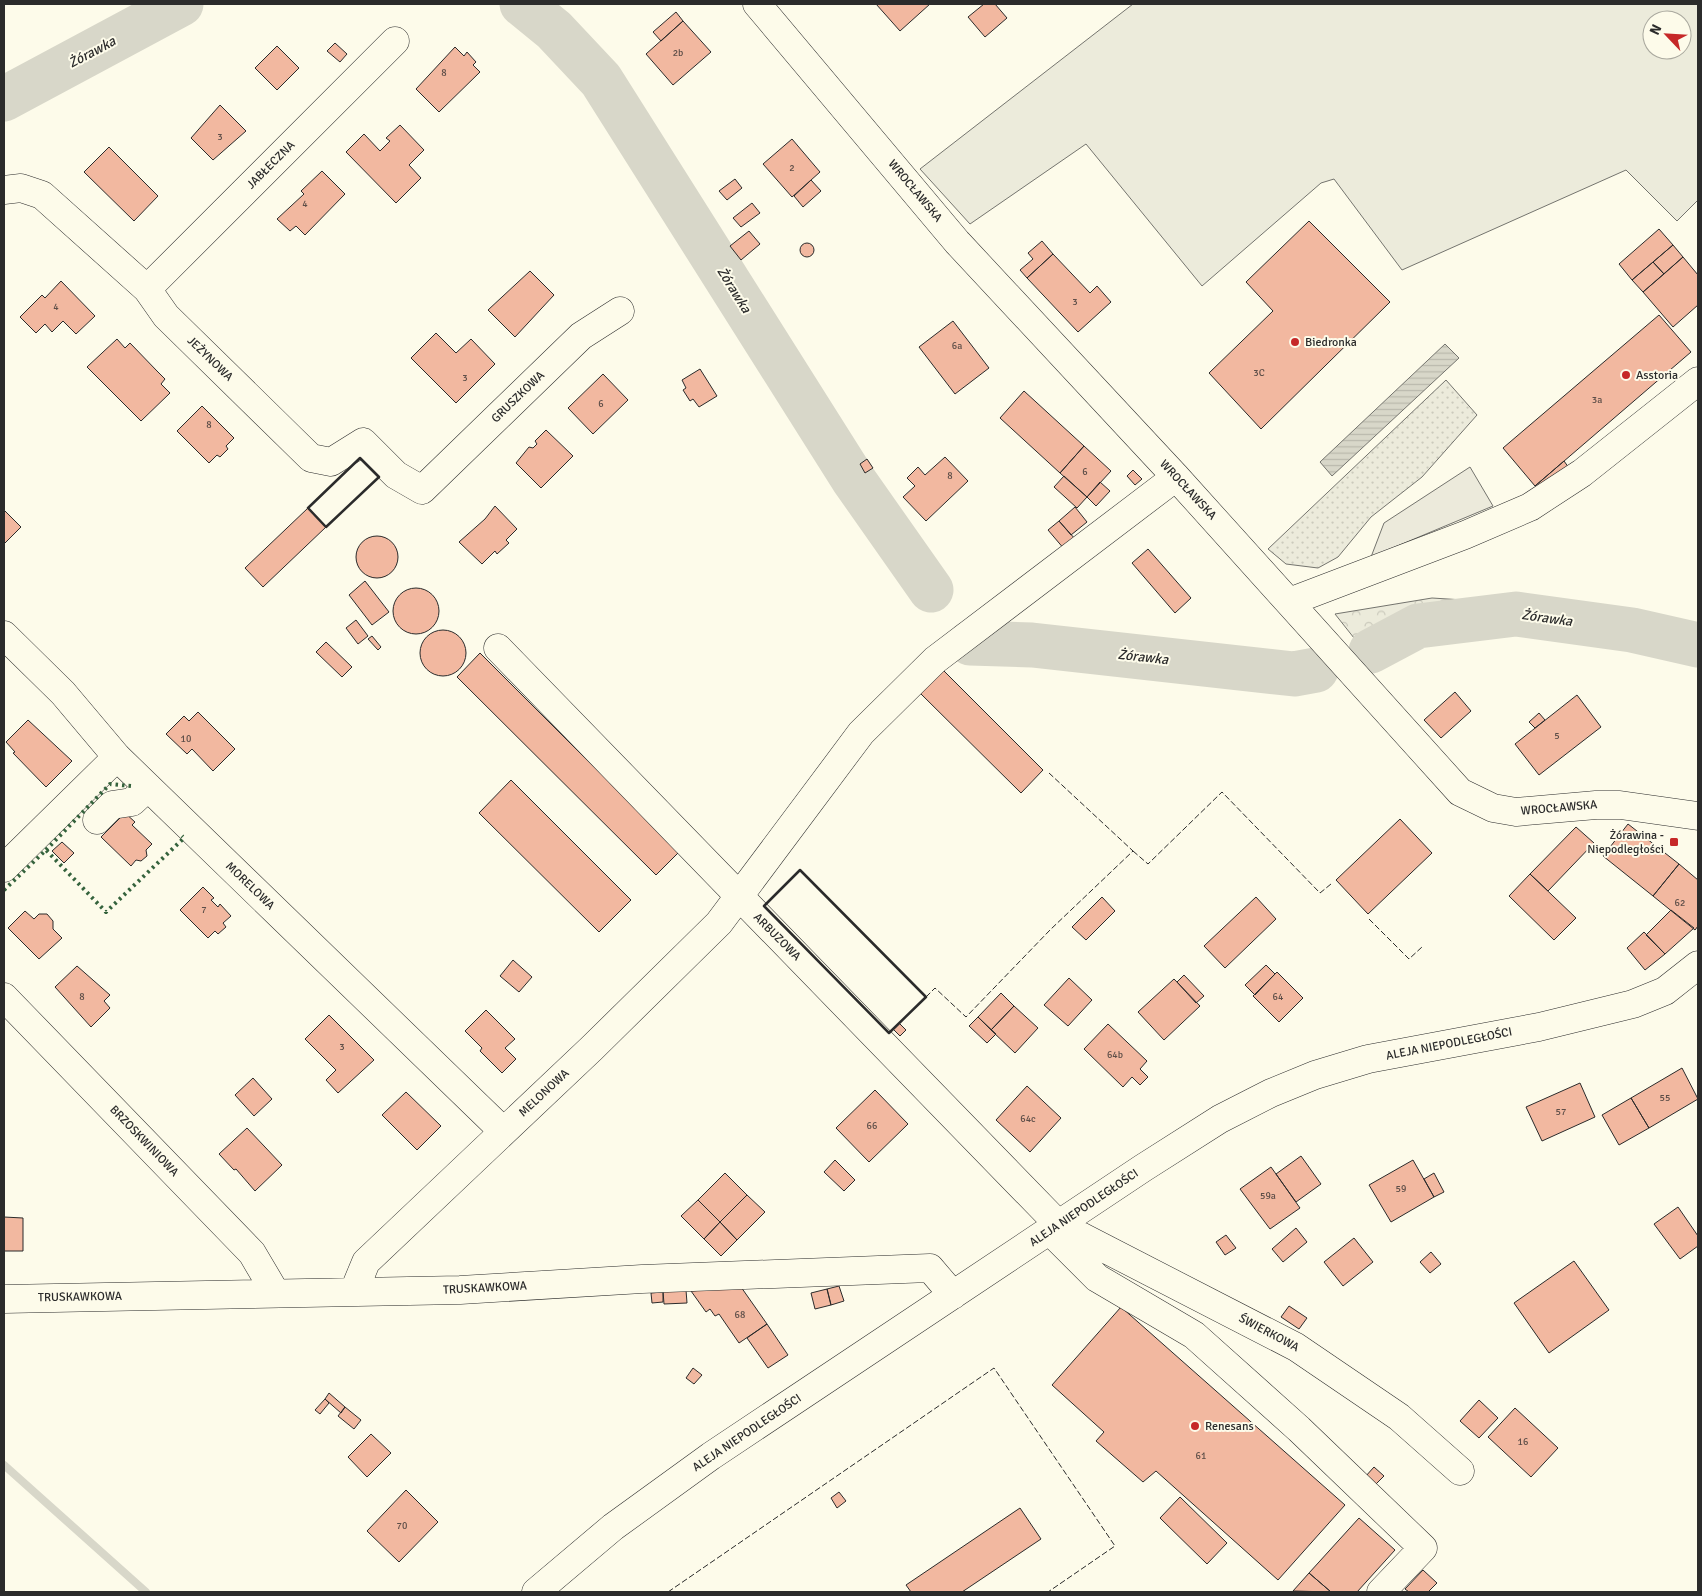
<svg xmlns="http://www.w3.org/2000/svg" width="1702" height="1596" font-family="Signika,sans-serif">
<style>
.grass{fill:url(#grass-dots);stroke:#74746e}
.forest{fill:url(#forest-crowns);stroke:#74746e}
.park{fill:#ecebdb;stroke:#74746e;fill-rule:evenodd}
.parking{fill:#eceadb;stroke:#74746e}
.water{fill:url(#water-rules);stroke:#74746e}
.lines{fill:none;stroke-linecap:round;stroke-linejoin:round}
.stream{stroke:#d8d7c9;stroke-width:8}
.river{stroke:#d8d7c9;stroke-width:45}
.building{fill:#f2b8a0;stroke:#2b2b2b}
.minor-casing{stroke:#2b2b2b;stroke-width:29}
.minor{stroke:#fdfbea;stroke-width:28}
.hedge{stroke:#34623c;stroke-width:4;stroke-dasharray:2.5 4;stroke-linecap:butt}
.fence{stroke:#2b2b2b;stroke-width:1;stroke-dasharray:6 2.5;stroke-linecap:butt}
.wall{stroke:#2b2b2b;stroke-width:2.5}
.poi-dot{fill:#c62828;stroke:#fdfbea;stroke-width:2}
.labels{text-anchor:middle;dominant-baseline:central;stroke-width:4;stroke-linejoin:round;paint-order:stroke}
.number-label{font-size:10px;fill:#5d4e48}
.street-label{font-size:12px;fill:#2b2b2b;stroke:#fdfbea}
.poi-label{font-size:12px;fill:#2b2b2b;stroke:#fdfbea;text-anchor:start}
.water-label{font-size:14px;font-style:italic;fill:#2b2b2b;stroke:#fdfbea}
</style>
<defs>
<pattern id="grass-dots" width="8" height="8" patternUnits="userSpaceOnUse" patternTransform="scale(1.25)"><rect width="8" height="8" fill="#ecebdb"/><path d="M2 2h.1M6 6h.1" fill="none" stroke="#cbcabc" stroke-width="1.8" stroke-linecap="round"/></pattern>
<pattern id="forest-crowns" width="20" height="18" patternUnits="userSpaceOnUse" patternTransform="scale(1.25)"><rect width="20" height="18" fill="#ecebdb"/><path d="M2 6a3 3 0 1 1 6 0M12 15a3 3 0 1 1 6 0" fill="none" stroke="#cbcabc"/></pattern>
<pattern id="water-rules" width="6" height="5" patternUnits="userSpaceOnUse" patternTransform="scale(1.25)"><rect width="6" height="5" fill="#d8d7c9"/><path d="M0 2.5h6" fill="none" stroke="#bab9ad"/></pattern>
</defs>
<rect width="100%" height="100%" fill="#fdfbea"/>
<path class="grass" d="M 1446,380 L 1477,415 L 1422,477 L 1371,517 L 1338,557 L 1318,568 L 1286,564 L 1268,549 Z"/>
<path class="forest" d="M 1432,598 L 1622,610 L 1698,625 L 1698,637 L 1617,618 L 1504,610 L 1401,627 L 1354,638 L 1335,614 Z"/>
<path class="park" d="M 1133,4 L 1698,4 L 1698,200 L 1677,221 L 1626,170 L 1402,270 L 1334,179 L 1321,183 L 1202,286 L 1086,144 L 970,224 L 920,169 ZM 1652,20 L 1682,20 L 1682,50 L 1652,50 Z"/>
<path class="parking" d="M 1470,467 L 1493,506 L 1371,557 L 1384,523 Z"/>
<path class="water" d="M 1445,344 L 1459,358 L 1332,476 L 1320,462 Z"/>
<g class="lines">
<path class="stream" d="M 4,1465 L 146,1592"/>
<path class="river" d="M 522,4 L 554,30 L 601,80 L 853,479 L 931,590
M 4,99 L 181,4
M 970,643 L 1032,645 L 1294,674 L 1316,670
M 1371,651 L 1418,626 L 1516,614 L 1632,630 L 1698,645"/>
</g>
<path class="building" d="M 876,4 L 930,4 L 900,31 Z
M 984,4 L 995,4 L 1007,18 L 985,37 L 968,17 Z
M 676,12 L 683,21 L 661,41 L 653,32 Z
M 683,21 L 711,52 L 673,85 L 646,54 Z
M 335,43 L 347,54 L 340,62 L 327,51 Z
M 277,46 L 299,68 L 277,90 L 255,68 Z
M 455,47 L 464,56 L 467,52 L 476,62 L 473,65 L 480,72 L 439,112 L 416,89 Z
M 220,105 L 246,131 L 213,160 L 191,138 Z
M 400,125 L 424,150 L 409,165 L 421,178 L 396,203 L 346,152 L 364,134 L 380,151 L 390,141 L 386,138 Z
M 792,139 L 820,172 L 792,197 L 763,164 Z
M 109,147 L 158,196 L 134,221 L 84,172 Z
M 322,171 L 345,194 L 305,235 L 296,226 L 290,231 L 277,219 L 304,194 L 301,191 Z
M 735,179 L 742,188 L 727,200 L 719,191 Z
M 811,180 L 821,191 L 803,207 L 794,196 Z
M 752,203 L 760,213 L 741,227 L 733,218 Z
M 1309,221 L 1390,302 L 1261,429 L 1209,373 L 1273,311 L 1246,282 Z
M 1659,229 L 1673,245 L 1632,280 L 1619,264 Z
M 749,231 L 760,244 L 741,260 L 730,246 Z
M 1042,241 L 1053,254 L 1027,278 L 1020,270 L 1033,259 L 1028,253 Z
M800 250a7 7 0 1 1 14 0a7 7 0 1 1-14 0Z
M 1673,245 L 1683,257 L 1664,274 L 1653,262 Z
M 1053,254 L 1090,293 L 1097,286 L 1111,302 L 1078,332 L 1027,278 Z
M 1683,257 L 1698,275 L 1698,305 L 1673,327 L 1643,292 Z
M 1653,262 L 1664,274 L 1643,292 L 1632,280 Z
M 530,271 L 554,295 L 515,337 L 488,310 Z
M 61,281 L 95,316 L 76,334 L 63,321 L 52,332 L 45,324 L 36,333 L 20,317 L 42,295 L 45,298 Z
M 1659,315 L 1691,352 L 1535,486 L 1503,448 Z
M 953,321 L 989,368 L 955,394 L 919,347 Z
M 436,333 L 456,353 L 471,339 L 495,364 L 456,403 L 411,358 Z
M 117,339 L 125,348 L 130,343 L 157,371 L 165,379 L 161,384 L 170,393 L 141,421 L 87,367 Z
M 700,369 L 717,396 L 699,407 L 693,399 L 690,401 L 683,390 L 686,388 L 682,380 Z
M 603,374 L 628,400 L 593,434 L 568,408 Z
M 1024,391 L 1084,446 L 1060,473 L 1000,418 Z
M 202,406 L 234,438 L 226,446 L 228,449 L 220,457 L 217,455 L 209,463 L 177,431 Z
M 546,430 L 573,456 L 541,488 L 516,463 L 529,447 L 533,448 L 537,444 L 535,441 Z
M 1084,446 L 1111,471 L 1087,497 L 1060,473 Z
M 945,457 L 968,481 L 926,521 L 903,497 L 915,486 L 907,478 L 918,467 L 925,475 Z
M 867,459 L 873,468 L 865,473 L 860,464 Z
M 1564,461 L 1569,468 L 1541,492 L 1535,486 Z
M 1133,470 L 1142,479 L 1135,485 L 1127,476 Z
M 1064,476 L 1087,497 L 1077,508 L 1054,487 Z
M 1100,482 L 1110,491 L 1096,506 L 1087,497 Z
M 495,506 L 517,529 L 506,540 L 509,543 L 497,554 L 495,551 L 482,564 L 459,542 L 485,519 Z
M 1075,507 L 1087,522 L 1071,535 L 1059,521 Z
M 308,508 L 326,527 L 263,587 L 245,568 Z
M 4,510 L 21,527 L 4,544 Z
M 1059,521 L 1076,540 L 1065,550 L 1048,530 Z
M356 557a21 21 0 1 1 42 0a21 21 0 1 1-42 0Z
M 1148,549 L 1191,598 L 1175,613 L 1132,563 Z
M 365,581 L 389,612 L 372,625 L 349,595 Z
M393 611a23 23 0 1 1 46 0a23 23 0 1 1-46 0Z
M 356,620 L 368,636 L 358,644 L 346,628 Z
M420 653a23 23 0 1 1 46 0a23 23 0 1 1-46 0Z
M 372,636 L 381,647 L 378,650 L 368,639 Z
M 326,642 L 352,667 L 342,677 L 316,652 Z
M 480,653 L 679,852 L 656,875 L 457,677 Z
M 943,670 L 1043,770 L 1021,793 L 920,693 Z
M 1455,692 L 1471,711 L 1441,738 L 1424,720 Z
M 1577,695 L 1601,727 L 1539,775 L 1515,744 Z
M 198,712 L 235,749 L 213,771 L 192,749 L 187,754 L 166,734 L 184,716 L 189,721 Z
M 1539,713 L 1545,720 L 1535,728 L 1529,722 Z
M 28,720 L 72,761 L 46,787 L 13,753 L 15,752 L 6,742 Z
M 511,780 L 631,900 L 599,932 L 479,813 Z
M 125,813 L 135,822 L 132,825 L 152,844 L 146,850 L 147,856 L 141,861 L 136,860 L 131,866 L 101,837 Z
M 1400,819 L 1432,853 L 1368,914 L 1336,880 Z
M 1628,824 L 1679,864 L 1653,896 L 1603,856 Z
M 1576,827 L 1594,843 L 1548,891 L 1530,874 Z
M 62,842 L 74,853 L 64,863 L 52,851 Z
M 1679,864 L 1698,880 L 1698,926 L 1695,930 L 1653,896 Z
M 1530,874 L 1576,918 L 1554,940 L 1509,896 Z
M 203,887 L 214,898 L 211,900 L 218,907 L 220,904 L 231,916 L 223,923 L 226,927 L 218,934 L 215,931 L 208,938 L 180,910 Z
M 1102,897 L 1115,911 L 1086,940 L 1072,927 Z
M 1256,897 L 1276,919 L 1225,968 L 1204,946 Z
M 1671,910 L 1694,928 L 1665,954 L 1646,935 Z
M 25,911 L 34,919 L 39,914 L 47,914 L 53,921 L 53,929 L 62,938 L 39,959 L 8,928 Z
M 1644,932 L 1665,954 L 1645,970 L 1627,948 Z
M 513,960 L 532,977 L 519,992 L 500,976 Z
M 1266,965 L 1275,974 L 1255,995 L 1245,985 Z
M 77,966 L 110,995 L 104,1001 L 110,1008 L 91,1027 L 55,987 Z
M 1277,972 L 1303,998 L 1279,1022 L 1253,996 Z
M 1184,975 L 1204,996 L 1196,1003 L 1177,982 Z
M 1069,978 L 1092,1000 L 1068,1026 L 1044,1005 Z
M 1174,979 L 1200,1006 L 1164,1040 L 1138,1012 Z
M 1001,993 L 1014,1006 L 991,1030 L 978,1017 Z
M 1014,1006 L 1038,1028 L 1015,1053 L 991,1030 Z
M 486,1010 L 515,1039 L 505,1048 L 516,1059 L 502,1073 L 480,1051 L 482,1048 L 465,1031 Z
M 329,1015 L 374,1060 L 338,1093 L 326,1080 L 336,1070 L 305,1039 Z
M 978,1017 L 996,1034 L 987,1043 L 969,1026 Z
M 899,1023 L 906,1030 L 900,1036 L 893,1029 Z
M 1108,1024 L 1147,1061 L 1140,1069 L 1148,1077 L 1140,1085 L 1132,1077 L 1123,1087 L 1084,1049 Z
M 1682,1068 L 1698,1099 L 1649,1128 L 1631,1098 Z
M 253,1078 L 272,1099 L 254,1116 L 235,1095 Z
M 1580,1083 L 1595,1117 L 1542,1141 L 1526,1107 Z
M 1027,1086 L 1061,1118 L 1030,1152 L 996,1120 Z
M 875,1090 L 908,1124 L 869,1162 L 836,1128 Z
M 406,1092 L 441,1126 L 417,1150 L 382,1115 Z
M 1631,1098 L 1649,1128 L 1619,1145 L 1602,1115 Z
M 247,1128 L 282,1165 L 255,1191 L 236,1169 L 234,1170 L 219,1154 Z
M 1301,1156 L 1321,1184 L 1296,1202 L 1276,1174 Z
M 835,1160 L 855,1180 L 844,1191 L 824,1172 Z
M 1413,1160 L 1434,1197 L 1391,1222 L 1369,1185 Z
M 1271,1167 L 1300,1208 L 1270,1229 L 1240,1189 Z
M 725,1173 L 747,1195 L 720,1222 L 698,1200 Z
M 1434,1173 L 1444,1192 L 1434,1197 L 1424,1179 Z
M 747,1195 L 765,1212 L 737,1240 L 720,1222 Z
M 698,1200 L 720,1222 L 704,1239 L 681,1216 Z
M 1678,1207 L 1698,1236 L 1698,1246 L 1680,1259 L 1654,1224 Z
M 4,1217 L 23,1218 L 23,1251 L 4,1251 Z
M 720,1222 L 737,1240 L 721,1256 L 704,1239 Z
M 1296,1228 L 1307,1242 L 1283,1262 L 1272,1249 Z
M 1226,1235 L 1236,1248 L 1225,1255 L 1216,1242 Z
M 1354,1238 L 1373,1262 L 1343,1286 L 1324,1262 Z
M 1431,1252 L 1441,1264 L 1430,1273 L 1420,1262 Z
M 1574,1261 L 1609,1310 L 1549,1353 L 1514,1303 Z
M 839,1286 L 844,1301 L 831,1305 L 827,1289 Z
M 741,1287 L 767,1324 L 739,1343 L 719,1314 L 715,1316 L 710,1309 L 706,1312 L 691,1291 Z
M 827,1289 L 831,1305 L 815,1309 L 811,1293 Z
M 686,1290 L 687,1303 L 664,1304 L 663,1291 Z
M 663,1292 L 663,1302 L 652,1303 L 651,1293 Z
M 1289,1306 L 1307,1318 L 1299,1329 L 1281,1317 Z
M 1121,1307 L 1345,1505 L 1278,1580 L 1156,1471 L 1143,1482 L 1096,1441 L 1104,1432 L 1052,1385 Z
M 767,1324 L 788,1355 L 768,1368 L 747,1338 Z
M 693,1368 L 702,1375 L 694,1384 L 686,1378 Z
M 329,1393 L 345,1407 L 341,1413 L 325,1399 Z
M 325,1399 L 329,1403 L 320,1414 L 315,1410 Z
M 1479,1400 L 1498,1418 L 1479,1438 L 1460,1421 Z
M 345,1407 L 361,1420 L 354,1429 L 338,1416 Z
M 1515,1408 L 1558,1448 L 1531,1477 L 1488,1437 Z
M 371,1434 L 391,1453 L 367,1477 L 348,1457 Z
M 1374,1467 L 1384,1476 L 1374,1486 L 1365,1477 Z
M 406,1490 L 438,1522 L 399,1562 L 367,1531 Z
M 839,1492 L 846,1501 L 837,1508 L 831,1498 Z
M 1180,1497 L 1227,1543 L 1207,1564 L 1160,1518 Z
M 1020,1508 L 1041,1539 L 962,1592 L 911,1592 L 906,1585 Z
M 1359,1518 L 1395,1550 L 1357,1592 L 1331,1592 L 1309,1573 Z
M 1423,1570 L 1437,1583 L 1428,1592 L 1409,1592 L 1405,1589 Z
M 1309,1573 L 1331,1592 L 1293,1591 Z"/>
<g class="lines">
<defs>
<path id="minor" d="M 757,4 L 957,242 L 1176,477 L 1460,792 L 1493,808 L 1516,812 L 1596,805 L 1620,805 L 1698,816
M 4,190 L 21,188 L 42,195 L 147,289 L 166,316 L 311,458 L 331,462 L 363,442 L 396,475 L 422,490 L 581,336 L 620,311
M 147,289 L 395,41
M 1289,602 L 1465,535 L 1530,507 L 1582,473 L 1698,381
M 4,635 L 63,693 L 117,757 L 503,1131
M 498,648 L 1059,1225 L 1296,1347 L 1399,1417 L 1460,1471
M 97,820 L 112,805 L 132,802 L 148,787
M 4,868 L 117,757
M 4,997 L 252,1253 L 275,1292
M 1050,1231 L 1097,1278 L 1194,1335 L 1299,1429 L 1423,1548 L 1381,1592
M 354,1291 L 366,1262 L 592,1048 L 719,923 L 861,733 L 935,660 L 1176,477
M 4,1299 L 460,1290 L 642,1279 L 930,1268 L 953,1295
M 536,1592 L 613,1527 L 711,1456 L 1143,1168 L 1220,1119 L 1271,1093 L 1315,1075 L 1368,1059 L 1539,1027 L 1633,1004 L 1665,991 L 1698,965"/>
</defs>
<use href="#minor" class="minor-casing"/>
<use href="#minor" class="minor"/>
<path class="hedge" d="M 46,850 L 110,784 L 131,786
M 4,890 L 46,850 L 106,912 L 184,838 L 182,836"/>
<path class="fence" d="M 1133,851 L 1148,864 L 1222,792 L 1320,893 L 1331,884
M 1369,919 L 1409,959 L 1422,947
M 926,997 L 935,988 L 966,1017 L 1050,930 L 1133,851 L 1049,773
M 668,1592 L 994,1368 L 1115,1546 L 1048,1592"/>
<path class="wall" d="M 360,458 L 379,477 L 326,527 L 308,508 Z
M 800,870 L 926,997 L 889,1033 L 764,906 Z"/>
</g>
<g class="poi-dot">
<circle cx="1295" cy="342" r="5"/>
<circle cx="1626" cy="375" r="5"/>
<rect x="1669" y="837" width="10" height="10" rx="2.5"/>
<circle cx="1195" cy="1426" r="5"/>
</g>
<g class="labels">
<g class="number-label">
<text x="678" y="53">2b</text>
<text x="444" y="73">8</text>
<text x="220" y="137">3</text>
<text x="792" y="168">2</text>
<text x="305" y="204">4</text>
<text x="1075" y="302">3</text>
<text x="56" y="307">4</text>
<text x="957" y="346">6a</text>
<text x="1259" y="373">3C</text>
<text x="465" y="378">3</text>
<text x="1597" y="400">3a</text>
<text x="601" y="404">6</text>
<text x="209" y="425">8</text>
<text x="1085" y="472">6</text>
<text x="950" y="476">8</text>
<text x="1557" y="736">5</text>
<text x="186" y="739">10</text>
<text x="1680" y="903">62</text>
<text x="204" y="910">7</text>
<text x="82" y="997">8</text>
<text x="1278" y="997">64</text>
<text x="342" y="1047">3</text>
<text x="1115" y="1055">64b</text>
<text x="1665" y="1098">55</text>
<text x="1561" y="1112">57</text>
<text x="1028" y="1119">64c</text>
<text x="872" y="1126">66</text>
<text x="1401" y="1189">59</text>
<text x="1268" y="1196">59a</text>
<text x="740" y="1315">68</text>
<text x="1523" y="1442">16</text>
<text x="1201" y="1456">61</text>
<text x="402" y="1526">70</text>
</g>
<g class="street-label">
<text transform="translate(271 165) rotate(-45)">JABŁECZNA</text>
<text transform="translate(915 191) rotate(50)">WROCŁAWSKA</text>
<text transform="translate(210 359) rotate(44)">JEŻYNOWA</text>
<text transform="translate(518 397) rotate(-44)">GRUSZKOWA</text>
<text transform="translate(1188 490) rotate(47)">WROCŁAWSKA</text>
<text transform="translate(1559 808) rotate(-5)">WROCŁAWSKA</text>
<text transform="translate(250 886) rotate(44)">MORELOWA</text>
<text transform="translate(777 937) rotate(45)">ARBUZOWA</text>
<text transform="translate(1449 1044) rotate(-11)">ALEJA NIEPODLEGŁOŚCI</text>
<text transform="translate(544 1093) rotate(-43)">MELONOWA</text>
<text transform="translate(144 1141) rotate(46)">BRZOSKWINIOWA</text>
<text transform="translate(1084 1208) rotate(-34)">ALEJA NIEPODLEGŁOŚCI</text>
<text transform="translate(485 1288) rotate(-3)">TRUSKAWKOWA</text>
<text transform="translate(80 1297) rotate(-1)">TRUSKAWKOWA</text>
<text transform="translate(1269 1333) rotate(28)">ŚWIERKOWA</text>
<text transform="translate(747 1433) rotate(-34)">ALEJA NIEPODLEGŁOŚCI</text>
</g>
<g class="poi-label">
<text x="1305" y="342">Biedronka</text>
<text x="1636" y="375">Asstoria</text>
<text x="1664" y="835" text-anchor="end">Żórawina -<tspan x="1664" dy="14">Niepodległości</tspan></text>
<text x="1205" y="1426">Renesans</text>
</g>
<g class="water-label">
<text transform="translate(92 52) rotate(-28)">Żórawka</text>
<text transform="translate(734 290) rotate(58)">Żórawka</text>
<text transform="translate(1547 618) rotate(8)">Żórawka</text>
<text transform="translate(1143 657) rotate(6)">Żórawka</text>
</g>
</g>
<rect width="1702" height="1596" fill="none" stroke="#2b2b2b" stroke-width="10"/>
<g transform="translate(1667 35) rotate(295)"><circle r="24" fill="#fdfbea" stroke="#a9a89e"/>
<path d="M0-4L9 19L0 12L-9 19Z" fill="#c62828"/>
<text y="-8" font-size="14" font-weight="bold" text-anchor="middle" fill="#2b2b2b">N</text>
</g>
</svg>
